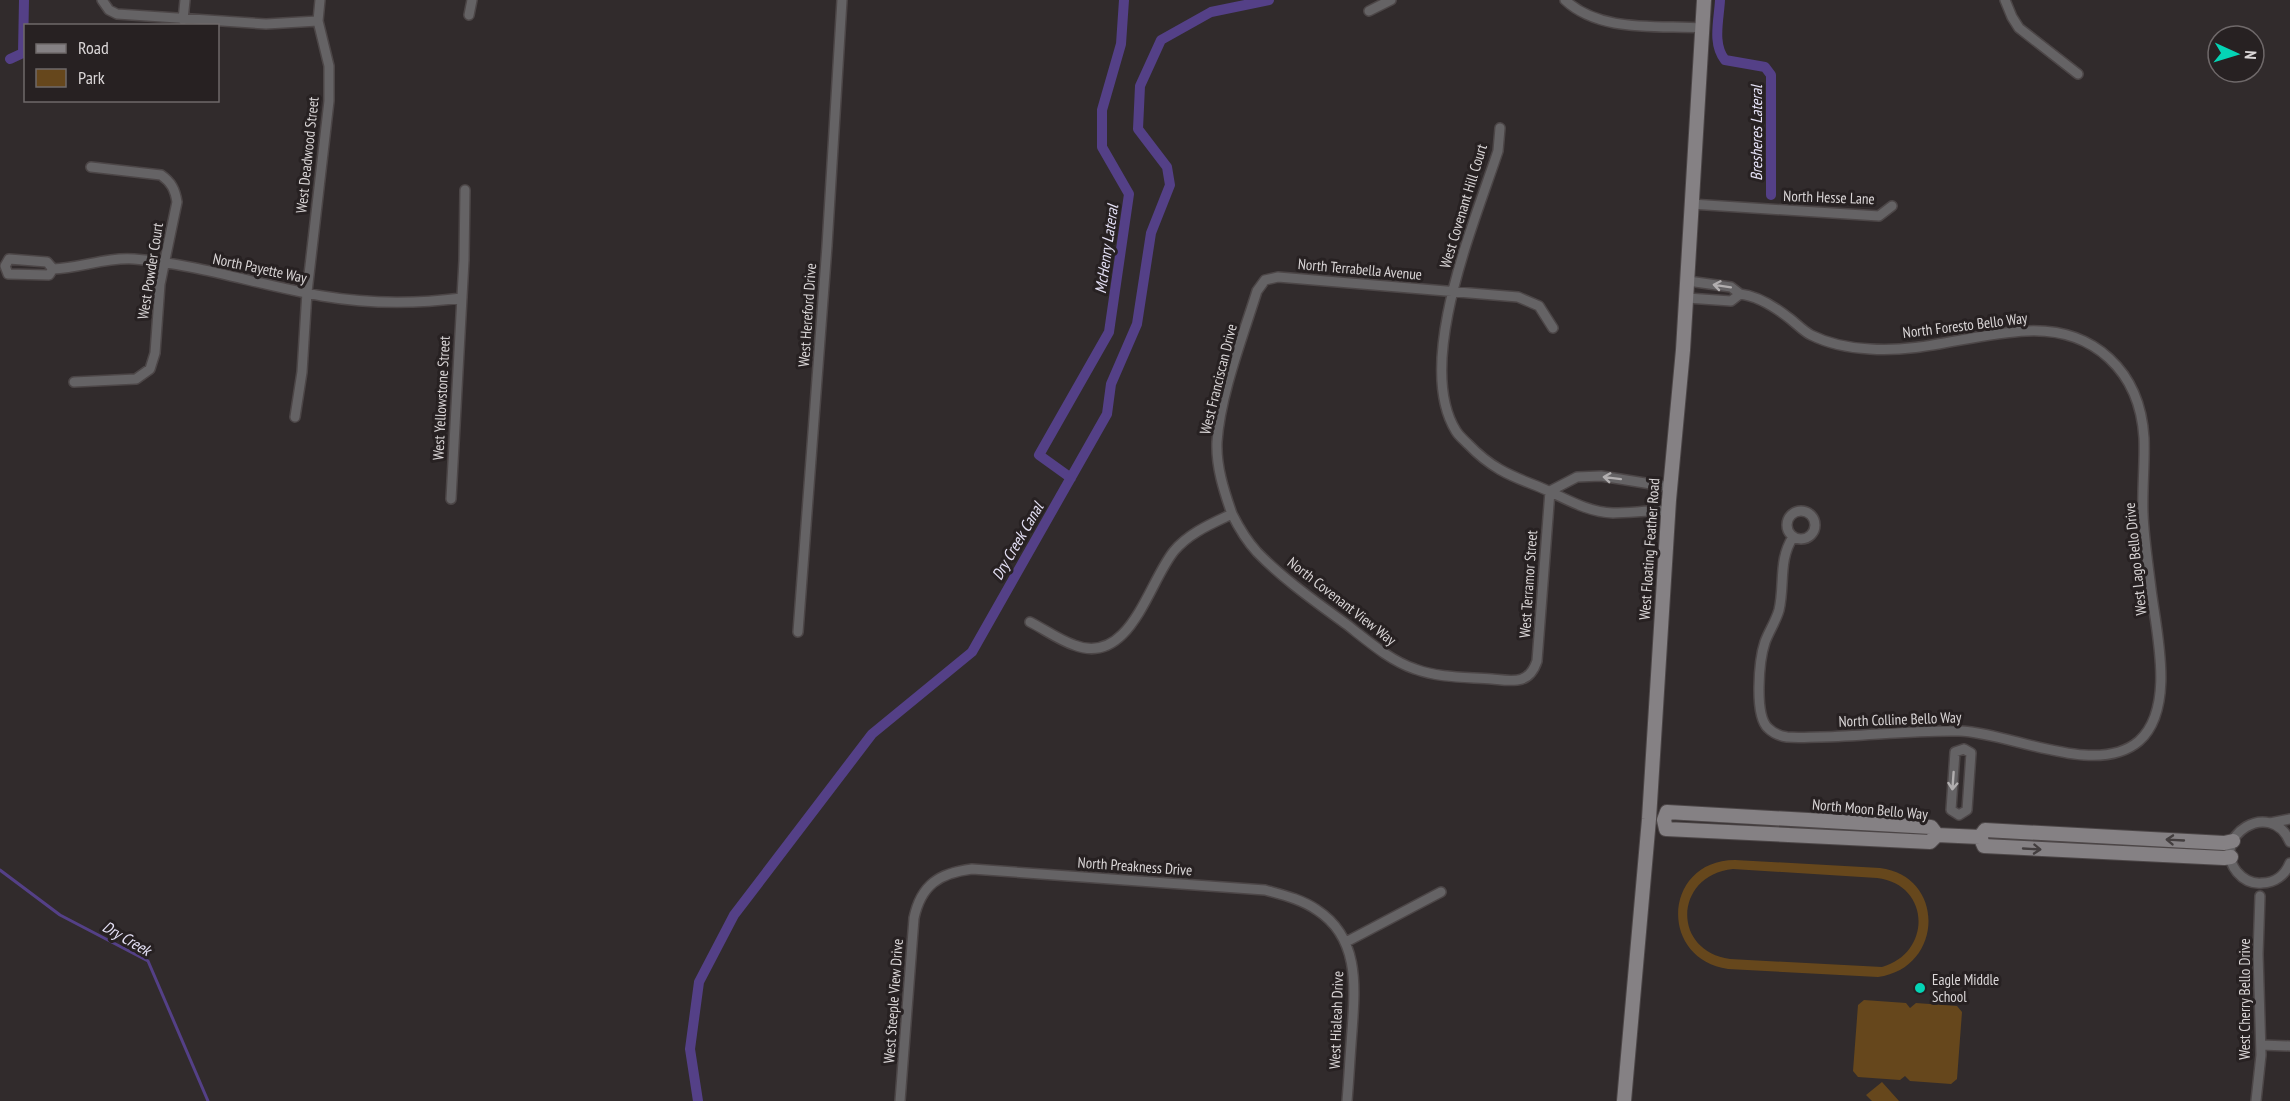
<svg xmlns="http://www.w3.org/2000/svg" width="2290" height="1101" font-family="'PT Sans Narrow',sans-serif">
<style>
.green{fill:#66471c;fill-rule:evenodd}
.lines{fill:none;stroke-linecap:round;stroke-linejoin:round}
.stream{stroke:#544087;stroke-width:3}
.canal{stroke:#544087;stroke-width:10}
.street-casing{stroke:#4c4647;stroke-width:12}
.secondary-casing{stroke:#4c4647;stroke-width:16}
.street{stroke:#656365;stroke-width:9}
.secondary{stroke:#858184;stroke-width:14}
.oneway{stroke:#b1aeaf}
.oneway2{stroke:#433e3f}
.poi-dot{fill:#04d5b6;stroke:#272122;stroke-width:2}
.labels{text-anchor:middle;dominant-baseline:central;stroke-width:6;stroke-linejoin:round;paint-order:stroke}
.street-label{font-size:15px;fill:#dad6d7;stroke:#272122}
.poi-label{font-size:15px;fill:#dad6d7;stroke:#272122;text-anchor:start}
.water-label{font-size:16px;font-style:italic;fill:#e5e1f6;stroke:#272122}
</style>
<rect width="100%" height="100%" fill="#312b2c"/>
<path class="green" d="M 1735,860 L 1880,868 C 1946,876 1944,968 1878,977 L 1728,969 C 1657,958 1664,860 1735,860 ZM 1733,869 L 1877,878 C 1930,884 1933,952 1882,967 L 1730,959 C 1671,951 1674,875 1733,869 Z
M 1864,1000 L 1906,1003 L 1910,1008 L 1916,1003 L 1957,1006 L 1962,1012 L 1957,1079 L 1951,1084 L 1910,1081 L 1905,1076 L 1900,1080 L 1858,1077 L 1853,1071 L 1858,1005 Z
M 1882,1082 L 1899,1101 L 1872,1101 L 1866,1095 Z"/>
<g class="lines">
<path class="stream" d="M 0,870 L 60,915 L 148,961 L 208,1101"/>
<path class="canal" d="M 1720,0 C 1719,20 1712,44 1725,60 L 1765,67 L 1771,75 L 1771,195
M 10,59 L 23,53 L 24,0
M 1071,478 L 1039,455 L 1109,332 L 1129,194 L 1102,147 L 1102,110 L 1121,44 L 1124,0
M 698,1101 L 690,1049 L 699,982 L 734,915 L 872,734 L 972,652 L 1107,414 L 1111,384 L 1137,324 L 1151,233 L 1170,185 L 1167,167 L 1138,129 L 1140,86 L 1161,40 L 1211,12 L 1269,0"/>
<defs>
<path id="street" d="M 102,0 L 109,10 L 117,14 L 266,24 L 318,21
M 1565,0 C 1600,33 1658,25 1703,28
M 2005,0 L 2012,17 L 2019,28 L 2078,74
M 1369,11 L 1391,0
M 469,15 L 472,0
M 183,20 L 185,0
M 1500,128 L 1498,151 C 1475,221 1414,364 1456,431 C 1459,436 1464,440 1468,444 C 1490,467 1508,475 1537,486 C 1562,496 1585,512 1613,513 C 1632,513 1650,510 1668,511
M 1691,204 L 1879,216 L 1892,206
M 9,259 L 47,262 L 53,269 L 49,275 L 8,274 L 5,266 Z
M 53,269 C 81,268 106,257 134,259 C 197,264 259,285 322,296 C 369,304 415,304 462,298
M 1740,294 C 1758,296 1775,307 1789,318 C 1796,323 1803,331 1811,335 C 1829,344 1850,348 1870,349 C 1924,353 1974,333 2027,331 C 2094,328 2140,371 2144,438 C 2145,463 2142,488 2143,514 C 2144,539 2148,564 2151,589 C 2156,631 2176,708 2139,741 C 2096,778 2009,732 1959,731 C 1913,730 1867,736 1821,737 C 1810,737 1798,738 1787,737 C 1780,736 1773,733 1768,728 C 1754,715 1759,660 1765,642 C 1769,631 1776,621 1779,610 C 1785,585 1778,560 1793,537
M 1687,298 L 1731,301 L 1740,294 L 1731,287 L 1688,281
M 74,382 L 136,379 L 150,369 L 155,353 L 160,284 L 177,202 C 175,189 171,182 161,175 L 91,167
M 295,417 L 302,372 L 307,292 L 329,101 L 329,66 L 318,21 L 320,0
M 1550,491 L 1577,477 L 1601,476 L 1670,487
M 451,499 L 464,260 L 465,190
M1787 525a14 14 0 1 1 28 0a14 14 0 1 1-28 0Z
M 1232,514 C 1239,528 1247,541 1257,552 C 1283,579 1316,602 1346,624 C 1368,641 1389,660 1415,669 C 1439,678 1467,677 1492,679 C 1513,681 1529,685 1537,661 L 1550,491
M 1030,622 C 1044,629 1059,640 1074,645 C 1130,667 1148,583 1174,551 C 1189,533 1211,524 1232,514 C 1224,491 1216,467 1217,442 C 1220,395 1243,336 1257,291 L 1265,280 L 1278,277 L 1518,297 L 1539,306 L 1553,328
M 798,632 L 827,246 L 842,0
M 1959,815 L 1951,810 L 1955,752 L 1964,749
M 1959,815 L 1967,810 L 1971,753 L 1964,749
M 2270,823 L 2290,819
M 2290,842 C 2271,797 2209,837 2237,872 C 2243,879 2252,884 2262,883 C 2275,883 2285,875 2290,863
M 1346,942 L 1441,892
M 2261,1045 L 2290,1046
M 900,1101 L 914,918 C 921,885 939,873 972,869 L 1265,890 C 1283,895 1301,899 1317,910 C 1360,938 1355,987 1352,1031 C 1350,1055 1349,1078 1347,1101
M 2256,1101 L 2261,1055 L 2258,954 L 2260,896"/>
<path id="secondary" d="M 1667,812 L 1931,827 L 1937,835 L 1930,842 L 1666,829 L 1664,820 Z
M 1937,835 L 1980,837
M 1980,837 L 1984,846 L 2224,858 L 2231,857
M 1980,837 L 1985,830 L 2224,843 L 2233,841
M 1624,1101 L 1649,819 L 1669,500 L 1683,350 L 1704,0"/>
</defs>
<use href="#street" class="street-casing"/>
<use href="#secondary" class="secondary-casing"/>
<use href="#street" class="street"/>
<use href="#secondary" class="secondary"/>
</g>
<defs><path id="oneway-shaft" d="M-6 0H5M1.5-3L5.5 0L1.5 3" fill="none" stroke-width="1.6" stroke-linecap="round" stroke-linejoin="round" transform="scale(1.5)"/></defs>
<g class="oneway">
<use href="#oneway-shaft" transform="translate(1722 286) rotate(-171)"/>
<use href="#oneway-shaft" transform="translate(1612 478) rotate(-173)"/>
<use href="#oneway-shaft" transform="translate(1953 781) rotate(94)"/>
</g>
<g class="oneway2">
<use href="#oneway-shaft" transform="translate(2175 840) rotate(-177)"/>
<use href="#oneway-shaft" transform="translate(2032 849) rotate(3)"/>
</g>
<circle class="poi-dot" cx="1920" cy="988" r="6"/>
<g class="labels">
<g class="street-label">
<text transform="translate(307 155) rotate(-84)">West Deadwood Street</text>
<text transform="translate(1829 197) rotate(2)">North Hesse Lane</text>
<text transform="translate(1463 206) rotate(-73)">West Covenant Hill Court</text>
<text transform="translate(260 268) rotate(12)">North Payette Way</text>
<text transform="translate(1360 269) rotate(5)">North Terrabella Avenue</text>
<text transform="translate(150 271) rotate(-81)">West Powder Court</text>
<text transform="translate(807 315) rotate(-86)">West Hereford Drive</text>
<text transform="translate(1965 325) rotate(-7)">North Foresto Bello Way</text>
<text transform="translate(1218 379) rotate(-76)">West Franciscan Drive</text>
<text transform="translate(441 398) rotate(-87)">West Yellowstone Street</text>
<text transform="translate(1649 549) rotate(-86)">West Floating Feather Road</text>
<text transform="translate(2135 559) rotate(-96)">West Lago Bello Drive</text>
<text transform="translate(1528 584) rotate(-86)">West Terramor Street</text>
<text transform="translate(1342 601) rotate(38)">North Covenant View Way</text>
<text transform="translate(1900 719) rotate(-2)">North Colline Bello Way</text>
<text transform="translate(1870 809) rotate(5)">North Moon Bello Way</text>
<text transform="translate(1135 866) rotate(4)">North Preakness Drive</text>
<text transform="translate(2244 999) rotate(-90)">West Cherry Bello Drive</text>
<text transform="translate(893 1001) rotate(-86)">West Steeple View Drive</text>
<text transform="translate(1336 1020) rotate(-88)">West Hialeah Drive</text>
</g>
<g class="poi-label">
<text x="1932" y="979">Eagle Middle<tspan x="1932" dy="17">School</tspan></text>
</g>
<g class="water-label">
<text transform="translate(1756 133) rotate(-90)">Bresheres Lateral</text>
<text transform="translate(1106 249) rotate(-82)">McHenry Lateral</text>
<text transform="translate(1017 541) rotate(-60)">Dry Creek Canal</text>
<text transform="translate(127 938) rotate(30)">Dry Creek</text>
</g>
</g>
<rect x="24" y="24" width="195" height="78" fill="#272122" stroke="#6f696a" stroke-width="1.5"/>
<rect x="36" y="44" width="30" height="9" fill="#858184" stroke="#6f696a" stroke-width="1.5"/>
<text x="78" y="54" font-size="18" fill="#dad6d7">Road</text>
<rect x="36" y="69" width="30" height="18" fill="#66471c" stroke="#6f696a" stroke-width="1.5"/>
<text x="78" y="84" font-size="18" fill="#dad6d7">Park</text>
<g transform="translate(2236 54) rotate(94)"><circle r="28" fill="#272122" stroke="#6f696a" stroke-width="1.5"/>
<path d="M0-4.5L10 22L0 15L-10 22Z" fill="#04d5b6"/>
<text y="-9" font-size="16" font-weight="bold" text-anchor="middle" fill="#dad6d7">N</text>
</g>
</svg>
